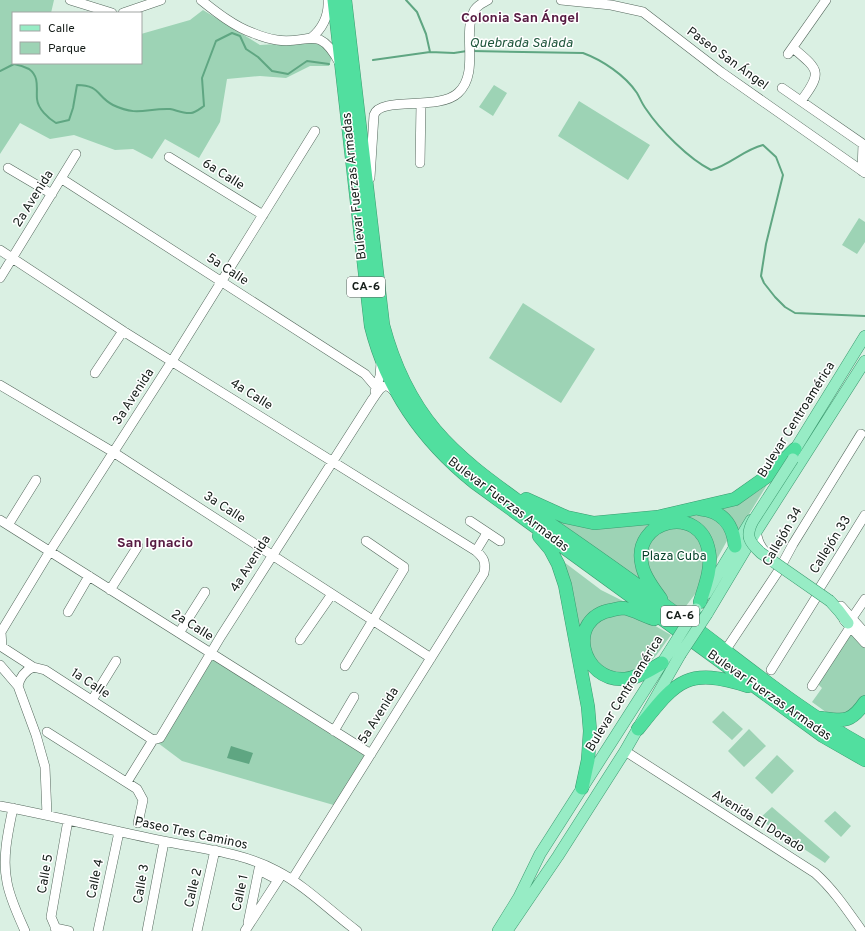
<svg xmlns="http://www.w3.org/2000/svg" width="865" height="931" font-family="Overpass,sans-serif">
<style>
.green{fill:#9dd3b5}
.water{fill:#5fa682}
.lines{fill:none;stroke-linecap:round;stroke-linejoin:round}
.stream{stroke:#5fa682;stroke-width:2}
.minor-casing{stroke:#55685d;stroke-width:10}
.major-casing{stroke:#3c9b70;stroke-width:12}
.highway-casing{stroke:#3c9b70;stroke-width:14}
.minor{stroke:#fff;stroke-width:9}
.major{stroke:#97ecc5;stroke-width:11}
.highway{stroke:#51df9f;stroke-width:13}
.major-bridge-casing{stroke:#3c9b70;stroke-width:12;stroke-linecap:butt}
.major-bridge{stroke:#97ecc5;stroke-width:11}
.labels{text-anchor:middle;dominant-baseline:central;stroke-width:3;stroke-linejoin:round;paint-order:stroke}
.shield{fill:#fff;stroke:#5b615e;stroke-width:1}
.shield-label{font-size:12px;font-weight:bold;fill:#151d19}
.street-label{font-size:13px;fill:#151d19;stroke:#fff}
.park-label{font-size:13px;fill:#07432b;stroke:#fff}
.neighbourhood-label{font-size:14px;font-weight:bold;fill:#571b42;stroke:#fff}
.water-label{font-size:14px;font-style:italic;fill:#20573d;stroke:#fff}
</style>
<rect width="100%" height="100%" fill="#daf0e3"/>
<path class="green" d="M 0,0 L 54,0 L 51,13 L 13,13 L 13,63 L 141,63 L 141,34 L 190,20 L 203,10 L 260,45 L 311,42 L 326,47 L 332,57 L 329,66 L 310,66 L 286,78 L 260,76 L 227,79 L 220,122 L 199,158 L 165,139 L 152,159 L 133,149 L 115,150 L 74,135 L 50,139 L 20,123 L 0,154 Z
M 494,85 L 507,93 L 493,116 L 479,107 Z
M 579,101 L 650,145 L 628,180 L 558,136 Z
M 859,218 L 865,222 L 865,242 L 857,254 L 842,245 Z
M 523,303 L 595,349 L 561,403 L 489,358 Z
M 767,485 L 738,532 L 716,510 L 742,502 Z
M 542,509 L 561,519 L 700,512 L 718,515 L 729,537 L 711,570 L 693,524 L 643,535 L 647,586 Z
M 681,523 L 706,544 L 702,585 L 683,610 L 662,595 L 642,560 L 650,536 Z
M 560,559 L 601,590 L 627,603 L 597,621 L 620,612 L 645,620 L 671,635 C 662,647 653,663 639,670 C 631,674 619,674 611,676 L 584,650 Z
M 851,634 L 865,648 L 865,697 L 850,713 L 830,715 L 812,702 L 822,688 L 817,683 Z
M 210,655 L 370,755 L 337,806 L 182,761 L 154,740 Z
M 723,711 L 743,729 L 732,740 L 712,722 Z
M 749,729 L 766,746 L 744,767 L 728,751 Z
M 777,755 L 794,771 L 772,794 L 755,778 Z
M 772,807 L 830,857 L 825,863 L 759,819 Z
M 835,811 L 851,826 L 841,837 L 824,821 Z"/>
<path class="water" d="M 231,746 L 253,753 L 249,764 L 227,758 Z"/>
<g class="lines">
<path class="stream" d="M 406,0 L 417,12 L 426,34 L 430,52
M 472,51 L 583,53 C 602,60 625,75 637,93 C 640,98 642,104 646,109 C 660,130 689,159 711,170 C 730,165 743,150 763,145 L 776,157 L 783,175 L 766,244 L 761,276 L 764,283 L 775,297 L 785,307 L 795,313 L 865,316
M 373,60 L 430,52 L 454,53 L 467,51
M 0,71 L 14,64 C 19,65 25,67 29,69 C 40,77 36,89 37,99 C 38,109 48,118 56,123 L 69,120 L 73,108 L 77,85 C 100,85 97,97 113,105 C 138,117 146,108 170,109 C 176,110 184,114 191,113 C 195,113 201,108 204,106 L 202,78 L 216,41 L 232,33 L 240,36 L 246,49 L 258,57 L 272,71 L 288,74 L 307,61 L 329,64"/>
<defs>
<path id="minor" d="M 70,0 L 112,13
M 201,0 C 216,12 235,27 253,33 C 260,36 269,39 277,40 C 308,45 318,23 339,62
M 561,0 L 611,5 L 643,12 L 721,72 L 865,173
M 123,13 L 161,0
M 311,38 C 323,28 329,16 328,0
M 793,48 C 819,70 823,72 801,101
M 788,54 L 826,0
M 782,88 L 863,144 L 862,171
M 169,157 L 263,215
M 420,163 L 421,104
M 8,168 L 52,194
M 370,178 L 374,115 C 380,96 439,111 458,93 C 480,73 462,34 474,11 C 477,5 483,3 488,0
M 62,179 L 365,374 L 376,387
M 0,250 L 123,331 L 476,551 C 484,558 486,562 484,573 L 292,880
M 0,278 L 76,154
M 95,373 L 123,331
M 0,385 L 113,452 L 431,658
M 375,391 L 380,376 L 381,363
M 0,520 L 371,754
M 470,521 L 500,541
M 8,525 L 36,480
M 756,532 C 758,540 760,548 767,553
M 476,551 L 487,533
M 819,589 L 865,515
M 110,590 L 138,546
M 841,606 L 865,633
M 68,612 L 89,576
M 852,618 L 865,599
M 844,620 L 865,643
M 179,633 L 205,592
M 300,640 L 332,594
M 725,651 L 779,570 L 793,544 L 861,434
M 0,665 L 18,686 L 36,735 L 45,767 L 47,815
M 345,666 L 404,569 L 404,567 L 366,541
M 33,667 L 2,647 L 1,632 L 50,551 L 172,361 L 315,131
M 771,670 L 817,596
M 18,686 C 20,676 25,671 33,667 L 45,670 L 153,740
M 812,686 L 851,626
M 92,700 L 116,661
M 334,731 L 354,697
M 47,732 L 137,789 L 143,800 L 138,823
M 153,740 L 160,738 L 221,636 L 372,400 C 380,389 383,379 396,393
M 625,751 L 815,873 C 834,890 847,910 862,931
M 127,782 L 153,740
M 0,806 C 55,816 108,830 163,841 C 201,849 242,852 277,871 C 306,886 330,911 357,931
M 13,808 C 8,832 2,858 7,882 C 10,899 18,915 25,931
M 259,870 L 278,880
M 248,923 L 260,864
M 55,928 L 69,931
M 57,931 L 51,917 L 68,820
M 98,931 L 119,832
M 147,931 L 164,842
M 197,931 L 215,850
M 245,931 L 282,874"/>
<path id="major" d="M 791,456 L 865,336
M 706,594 L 751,520
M 830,601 L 839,611 L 848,623
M 707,614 L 756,532 L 865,361
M 498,931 L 519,897 L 540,854 L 671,649
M 507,931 L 558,856 L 625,751 L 680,655"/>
<path id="highway" d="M 334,0 L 371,326 C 387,390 423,441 474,482 L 823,736 L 865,760
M 345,0 L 383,325 C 393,363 410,400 435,430 C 463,463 499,487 533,512 C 578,543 623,574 667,607 C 732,654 794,708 865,747
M 526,499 L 566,517 L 594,523 L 658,517 L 735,499 L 769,475 L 795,449
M 700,509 C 722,511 733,524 735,546
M 539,536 L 550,549 L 558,564 L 565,585 L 588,707 L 590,731 L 588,760 L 582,788
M 661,599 C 654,589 644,577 642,565 C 631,520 701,502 709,552 C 712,568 705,586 700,602
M 654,619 C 644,616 634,610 624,608 C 621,608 616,609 612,610 C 565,618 581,682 625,679 C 638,678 651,669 662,663
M 821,718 C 844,721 851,723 865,702
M 638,729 C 676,682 685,666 748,686"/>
</defs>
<use href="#minor" class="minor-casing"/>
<use href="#major" class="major-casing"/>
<use href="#highway" class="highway-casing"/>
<use href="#minor" class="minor"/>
<use href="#major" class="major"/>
<use href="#highway" class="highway"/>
<defs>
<path id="major-bridge" d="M 793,459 L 753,521 C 745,536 749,542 761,553 L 830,601
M 671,649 L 696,609
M 680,655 L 707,614"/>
</defs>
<use href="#major-bridge" class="major-bridge-casing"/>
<use href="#major-bridge" class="major-bridge"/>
</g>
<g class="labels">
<g class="shield">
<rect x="347" y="277" width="38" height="20" rx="3"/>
<rect x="661" y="606" width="38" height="20" rx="3"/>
</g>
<g class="shield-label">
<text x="366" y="287">CA-6</text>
<text x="680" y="616">CA-6</text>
</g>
<g class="street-label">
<text transform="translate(727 59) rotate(36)">Paseo San Ángel</text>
<text transform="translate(223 175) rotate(32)">6a Calle</text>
<text transform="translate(355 186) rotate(-96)">Bulevar Fuerzas Armadas</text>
<text transform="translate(34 199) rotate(-58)">2a Avenida</text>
<text transform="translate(227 270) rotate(33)">5a Calle</text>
<text transform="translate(251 395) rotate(32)">4a Calle</text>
<text transform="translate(134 397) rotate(-57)">3a Avenida</text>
<text transform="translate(797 420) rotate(-58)">Bulevar Centroamérica</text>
<text transform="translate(508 505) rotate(37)">Bulevar Fuerzas Armadas</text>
<text transform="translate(224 508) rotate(33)">3a Calle</text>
<text transform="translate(783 537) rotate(-60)">Callejón 34</text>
<text transform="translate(831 545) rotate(-58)">Callejón 33</text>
<text transform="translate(251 564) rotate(-58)">4a Avenida</text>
<text transform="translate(192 626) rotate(32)">2a Calle</text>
<text transform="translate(90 684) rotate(33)">1a Calle</text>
<text transform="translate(625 694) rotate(-58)">Bulevar Centroamérica</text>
<text transform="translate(769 696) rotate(35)">Bulevar Fuerzas Armadas</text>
<text transform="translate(379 716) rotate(-58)">5a Avenida</text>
<text transform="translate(758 822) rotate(32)">Avenida El Dorado</text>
<text transform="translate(191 834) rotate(12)">Paseo Tres Caminos</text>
<text transform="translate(46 874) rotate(-80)">Calle 5</text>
<text transform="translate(96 879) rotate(-78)">Calle 4</text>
<text transform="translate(142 884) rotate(-80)">Calle 3</text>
<text transform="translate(194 888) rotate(-77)">Calle 2</text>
<text transform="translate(241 893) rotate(-78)">Calle 1</text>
</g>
<g class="park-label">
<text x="674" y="557">Plaza Cuba</text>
</g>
<g class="neighbourhood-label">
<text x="520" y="18">Colonia San Ángel</text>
<text x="155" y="543">San Ignacio</text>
</g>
<g class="water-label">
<text x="521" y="43">Quebrada Salada</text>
</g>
</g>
<rect x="12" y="12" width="130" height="52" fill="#ffffff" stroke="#a1a5a3"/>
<rect x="20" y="25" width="20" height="6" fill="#97ecc5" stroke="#a1a5a3"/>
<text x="48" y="32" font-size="12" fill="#151d19">Calle</text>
<rect x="20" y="42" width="20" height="12" fill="#9dd3b5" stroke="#a1a5a3"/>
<text x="48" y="52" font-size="12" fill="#151d19">Parque</text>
</svg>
